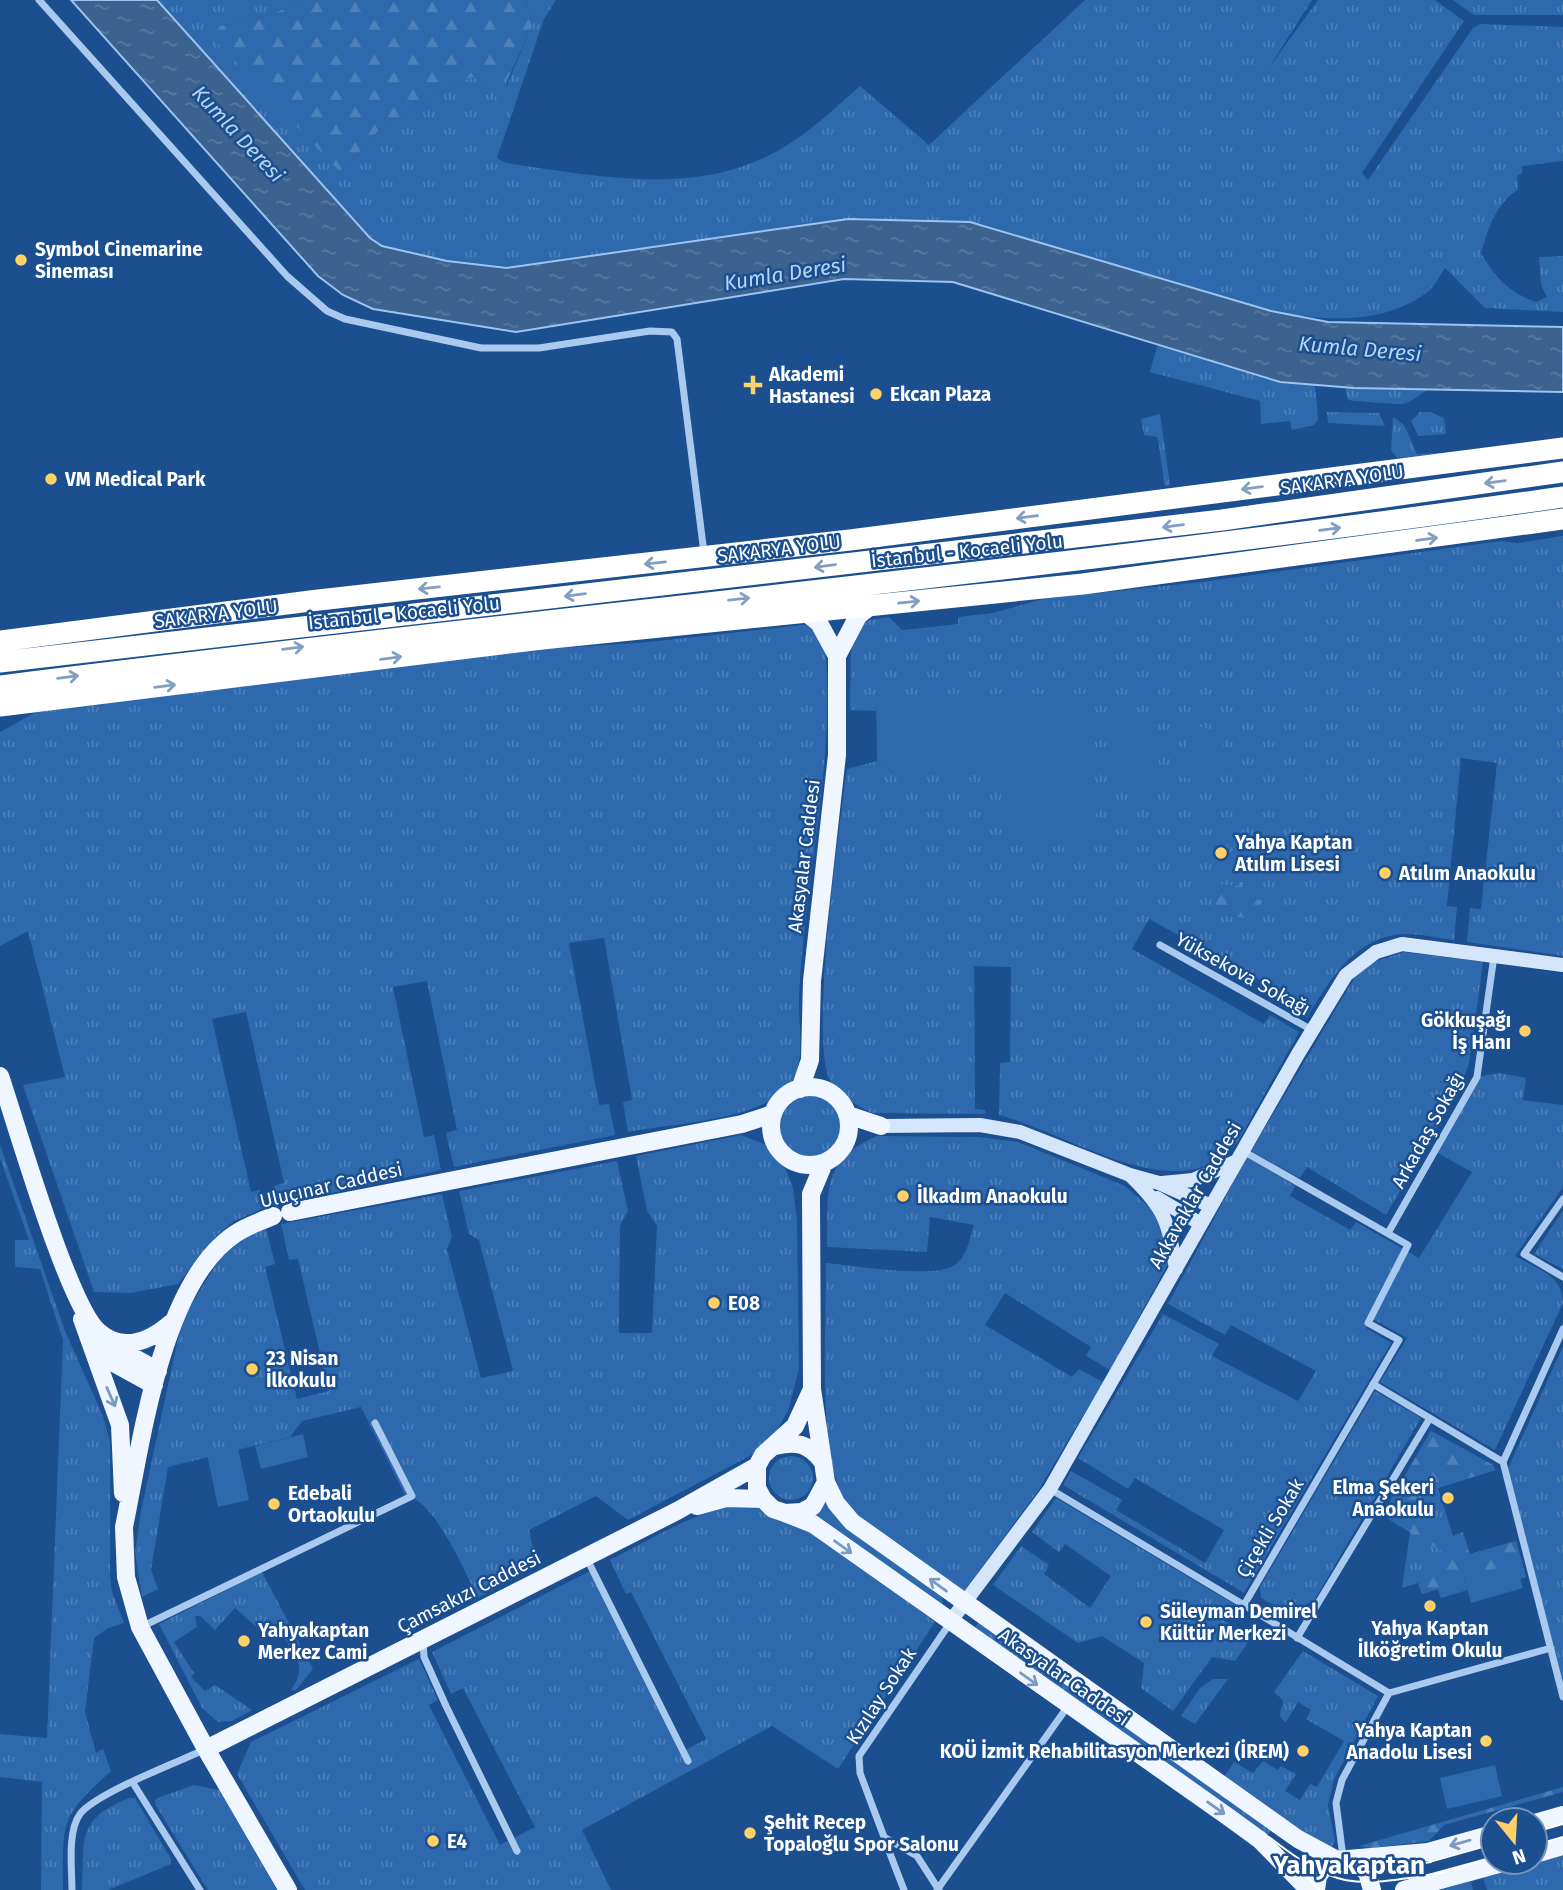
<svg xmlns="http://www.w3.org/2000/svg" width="1563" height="1890" font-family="'Fira Sans',sans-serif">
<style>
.grass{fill:url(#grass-tufts)}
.forest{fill:url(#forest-firs)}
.pitch{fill:#2e69ad}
.water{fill:url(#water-ripples);stroke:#9cc4f0;stroke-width:2}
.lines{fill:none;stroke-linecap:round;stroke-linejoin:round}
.street{stroke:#a9c9ee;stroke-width:7}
.secondary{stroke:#d6e6fa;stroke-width:14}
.primary{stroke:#f0f6ff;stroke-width:18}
.highway{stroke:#fff;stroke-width:21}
.tram{stroke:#fff;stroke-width:2}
.oneway{stroke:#829ec1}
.oneway2{stroke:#7b9ac1}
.poi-dot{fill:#ffd166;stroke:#1b4f8f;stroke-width:2.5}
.labels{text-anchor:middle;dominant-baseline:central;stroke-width:5;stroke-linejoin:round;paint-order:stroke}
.poi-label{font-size:19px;font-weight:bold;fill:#fff;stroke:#1b4f8f;text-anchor:start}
.street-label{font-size:19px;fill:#fff;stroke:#1b4f8f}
.water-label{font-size:21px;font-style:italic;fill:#b5d3f5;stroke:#1b4f8f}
.district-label{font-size:26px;font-weight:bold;fill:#fff;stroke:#1b4f8f}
</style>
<defs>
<pattern id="grass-tufts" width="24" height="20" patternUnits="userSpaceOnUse" patternTransform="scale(1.75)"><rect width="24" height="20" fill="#2e69ad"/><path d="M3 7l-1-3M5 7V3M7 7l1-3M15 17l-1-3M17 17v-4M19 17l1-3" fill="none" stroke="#4d80b9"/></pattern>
<pattern id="forest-firs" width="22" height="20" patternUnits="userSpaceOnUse" patternTransform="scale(1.75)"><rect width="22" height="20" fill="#2e69ad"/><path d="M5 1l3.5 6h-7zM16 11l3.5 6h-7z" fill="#4d80b9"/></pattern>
<pattern id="water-ripples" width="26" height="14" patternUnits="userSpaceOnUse" patternTransform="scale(1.75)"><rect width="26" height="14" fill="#3c6290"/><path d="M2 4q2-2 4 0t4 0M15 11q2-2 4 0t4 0" fill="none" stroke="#597aa1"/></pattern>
</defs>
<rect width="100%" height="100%" fill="#1b4f8f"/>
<path class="grass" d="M 157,0 L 308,0 L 268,15 L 220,26 L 341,173 L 378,131 L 453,84 L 472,77 L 485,81 L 499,100 C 505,93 526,38 533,24 L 525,0 L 556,0 L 544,19 L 497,158 L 506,163 C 598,176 699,199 784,147 C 812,130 835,108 860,86 L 929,145 L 1085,0 L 1312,0 L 1268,69 L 1318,0 L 1435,0 L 1464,21 L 1362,173 L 1368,180 L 1473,28 L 1481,24 L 1563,27 L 1563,161 L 1522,166 L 1522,173 L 1517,176 L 1518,190 C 1496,203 1488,229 1481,253 C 1495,277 1509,293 1536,302 L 1547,297 L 1541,285 L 1539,257 L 1563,256 L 1563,312 L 1485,308 L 1445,268 C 1440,275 1435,286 1429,291 C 1383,326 1323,321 1271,311 L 970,222 L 848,219 L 507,268 L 447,261 L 381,246 L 370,238 Z
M 1453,0 L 1563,0 L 1563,15 L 1474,15 Z
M 1158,343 L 1280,382 L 1315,385 L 1318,419 L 1314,425 L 1292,430 L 1290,421 L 1261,424 L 1260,401 L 1150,372 Z
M 1345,388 L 1427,390 C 1420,395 1411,402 1403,404 C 1398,405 1355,401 1348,400 Z
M 1327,412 L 1379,413 L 1385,426 L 1328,423 Z
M 1420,412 L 1430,412 L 1444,418 L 1446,434 L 1418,436 L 1411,421 Z
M 1160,414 L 1170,485 L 1165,486 L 1158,440 L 1157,437 L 1144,435 L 1141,419 Z
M 1393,417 L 1404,425 L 1417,454 L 1457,452 L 1397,458 L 1391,450 Z
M 1563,536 L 1563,956 L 1467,942 L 1470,908 L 1481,909 L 1497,763 L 1461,758 L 1447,906 L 1457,907 L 1454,940 C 1438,938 1421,934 1405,934 C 1355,936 1330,980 1307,1018 L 1278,1003 L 1284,993 L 1149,919 L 1132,949 L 1264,1024 L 1270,1015 L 1299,1032 L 1239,1140 C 1183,1215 1070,1133 999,1115 L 1000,1063 L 1010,1062 L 1011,967 L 974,966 L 975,1109 L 985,1110 L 985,1114 L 872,1113 C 858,1106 838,1095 830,1080 C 809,1041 840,823 847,769 L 877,761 L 894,773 L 1002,773 L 1096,841 L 1096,832 L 876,695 L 876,711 L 850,710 L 851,645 L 858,626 L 870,620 L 889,617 L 902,630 L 950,625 L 958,624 L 958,617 L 993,613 L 1043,599 L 1201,582 L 1501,541 L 1518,543 Z
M 802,625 L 810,625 C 818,636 825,644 826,658 C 834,771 804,884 799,997 C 798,1023 806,1058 792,1081 C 768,1121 671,1123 628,1132 L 623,1102 L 632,1100 L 604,938 L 569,943 L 599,1105 L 609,1104 L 615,1135 L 454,1167 L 446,1133 L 457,1130 L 427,981 L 393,987 L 424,1137 L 434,1135 L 441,1170 L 278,1204 L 274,1186 L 284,1183 L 246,1012 L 212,1019 L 251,1192 L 260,1190 L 264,1208 L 234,1221 L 216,1236 L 178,1284 L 131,1293 L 94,1292 L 23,1085 L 65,1077 L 28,931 L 0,946 L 0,732 L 38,711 L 542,649 L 639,643 Z
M 1404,952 L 1483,962 L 1469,1064 L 1459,1089 L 1386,1215 L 1307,1167 L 1300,1178 L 1251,1151 L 1358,972 L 1374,962 Z
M 1499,1073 L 1526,1078 L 1523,1100 L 1563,1105 L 1563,1187 L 1515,1256 C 1537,1269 1563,1275 1563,1303 L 1495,1450 L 1380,1382 L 1407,1338 L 1371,1318 L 1366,1328 L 1391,1343 L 1244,1593 L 1063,1485 L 1071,1471 L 1122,1500 L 1116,1510 L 1205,1563 L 1224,1530 L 1135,1478 L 1128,1489 L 1078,1458 L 1163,1314 L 1219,1344 L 1212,1356 L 1298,1401 L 1316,1371 L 1231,1325 L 1225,1335 L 1168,1304 L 1247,1157 L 1295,1186 L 1290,1196 L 1350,1230 L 1356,1222 L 1419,1258 L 1472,1172 L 1436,1152 L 1477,1077 Z
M779 1126a31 31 0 1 1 62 0a31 31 0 1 1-62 0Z
M 741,1135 L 764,1144 L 784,1165 L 793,1188 L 797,1220 L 799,1369 L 788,1411 L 767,1447 L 628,1520 L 596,1496 L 529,1530 L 537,1566 L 478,1598 C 464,1571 435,1500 405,1495 L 361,1407 L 302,1421 L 290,1437 L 168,1467 L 151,1570 L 158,1589 L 142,1597 L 135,1553 L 141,1511 L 182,1320 L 218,1261 L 238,1239 L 266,1228 L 275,1264 L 265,1267 L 297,1399 L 329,1391 L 298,1259 L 289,1260 L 281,1224 L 442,1194 L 452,1237 L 447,1249 L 481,1378 L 513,1371 L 479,1240 L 469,1234 L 459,1191 L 617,1161 L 628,1211 L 620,1226 L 619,1333 L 652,1333 L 657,1226 L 647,1211 L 636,1156 Z
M 877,1136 L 979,1137 L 1018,1142 L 1125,1186 L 1155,1212 L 1164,1231 L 1168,1264 L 1110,1370 L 1086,1356 L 1091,1347 L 1005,1293 L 985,1325 L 1072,1377 L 1079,1369 L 1103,1382 L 1038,1491 L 961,1595 C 931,1572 863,1532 845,1501 C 816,1454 827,1321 826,1263 C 852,1265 938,1280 956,1264 C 967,1256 970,1237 974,1225 L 930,1217 L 927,1252 L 827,1247 C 829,1192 819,1161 877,1136 Z
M 0,1145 L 65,1331 L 103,1416 L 110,1442 L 110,1576 L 112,1592 L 124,1623 L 108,1628 L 94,1638 L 85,1712 L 96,1753 L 103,1749 L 111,1771 C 59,1818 63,1821 63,1890 L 41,1890 L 42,1782 L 0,1777 L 0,1734 L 47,1738 L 63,1340 L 40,1269 L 15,1267 L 15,1240 L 29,1240 L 0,1158 Z
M 1563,1210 L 1563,1269 L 1534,1254 Z
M 1563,1346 L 1563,1697 L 1506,1473 Z
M 1375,1391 L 1421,1418 L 1314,1601 L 1286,1612 L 1261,1598 L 1260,1587 Z
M 1431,1431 L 1493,1465 L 1495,1470 L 1438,1488 L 1453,1536 L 1463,1532 L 1470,1554 L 1516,1541 L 1526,1577 L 1520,1579 L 1515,1564 L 1464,1579 L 1467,1590 L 1441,1598 L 1438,1589 L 1422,1594 L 1418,1583 L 1402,1588 L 1410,1532 L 1382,1515 Z
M769 1478a22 22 0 1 1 44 0a22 22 0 1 1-44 0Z
M 827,1495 L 941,1594 L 943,1603 L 940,1605 L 806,1513 Z
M 1056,1498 L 1242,1609 L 1244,1616 L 1239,1619 L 1211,1605 L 1208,1611 L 1252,1637 L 1235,1661 L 1212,1657 L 1173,1711 L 1141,1688 L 1144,1663 L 1102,1636 L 1078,1643 L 993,1585 L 1021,1546 L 1049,1565 L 1044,1574 L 1090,1608 L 1111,1576 L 1065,1544 L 1059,1552 L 1032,1532 Z
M 755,1503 L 811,1529 L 935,1622 L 838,1769 L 772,1726 L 582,1830 L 611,1890 L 305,1890 L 237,1774 L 251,1742 L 419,1659 L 438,1700 L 429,1705 L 500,1845 L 535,1827 L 463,1688 L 451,1694 L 432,1652 L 592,1570 L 684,1751 L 706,1739 L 631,1592 L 626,1594 L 610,1560 C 656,1537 703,1505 755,1503 Z
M 262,1572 L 313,1669 L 295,1691 L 291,1689 C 308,1669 295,1654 283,1636 L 269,1638 L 235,1608 L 215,1630 L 200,1616 L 195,1616 L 197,1627 L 174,1642 L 194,1673 L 191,1677 L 205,1691 L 215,1685 L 252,1710 L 232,1721 L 218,1722 L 202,1708 L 159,1624 Z
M 979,1622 L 1273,1828 L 1265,1838 L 978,1631 L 975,1627 Z
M 1303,1651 L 1378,1696 L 1334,1779 L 1328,1805 L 1335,1842 L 1328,1851 L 1224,1777 L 1234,1762 L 1253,1773 L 1263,1761 L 1278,1770 L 1281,1766 L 1296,1774 L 1285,1791 L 1300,1800 L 1310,1784 L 1317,1787 L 1344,1741 L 1306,1719 L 1311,1710 L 1298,1702 L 1286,1722 C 1274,1715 1284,1708 1283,1700 L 1274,1692 Z
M 1213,1679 L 1228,1679 L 1195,1724 L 1181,1716 L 1200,1688 Z
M 194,1785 L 219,1790 L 277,1890 L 208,1890 L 156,1806 L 155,1800 L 160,1797 Z
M 129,1798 L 135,1798 L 171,1859 L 171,1864 L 108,1890 L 82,1890 C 85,1839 75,1820 129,1798 Z
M 1563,1855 L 1563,1890 L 1487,1890 L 1483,1878 L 1471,1882 L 1473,1890 L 1440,1890 Z"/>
<path class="forest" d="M 308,0 L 525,0 L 533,24 L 507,81 L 505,94 L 499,101 L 485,81 L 472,77 L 453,84 L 378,131 L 341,173 L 212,37 L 220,26 L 268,15 Z
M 1240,882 L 1243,882 L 1242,898 L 1262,900 L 1260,919 L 1215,915 L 1217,884 L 1239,886 Z
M 1431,1431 L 1493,1465 L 1495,1470 L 1438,1488 L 1427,1480 L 1418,1484 L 1416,1498 L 1407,1508 L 1408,1517 L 1417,1518 L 1422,1512 L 1430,1531 L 1449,1542 L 1465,1545 L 1470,1554 L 1516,1541 L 1526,1577 L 1520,1579 L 1515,1564 L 1464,1579 L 1467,1590 L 1441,1598 L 1438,1589 L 1422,1594 L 1418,1583 L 1435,1565 L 1452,1558 L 1382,1515 Z
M 1563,1787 L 1563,1792 L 1444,1825 L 1429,1841 L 1370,1848 L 1359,1846 Z"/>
<path class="pitch" d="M 1092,694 L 1097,842 L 1004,842 L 1002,774 L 894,773 L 877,761 L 876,695 Z
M 1158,722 L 1159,787 L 1115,788 L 1114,723 Z
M 1192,725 L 1226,733 L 1214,784 L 1180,776 Z
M 303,1434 L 308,1457 L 261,1469 L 255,1446 Z
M 238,1447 L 249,1500 L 218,1507 L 207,1454 Z
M 1515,1563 L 1523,1588 L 1471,1603 L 1464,1578 Z
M 1495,1765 L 1502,1796 L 1447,1809 L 1440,1778 Z"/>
<path class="water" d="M 71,0 L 157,0 L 370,238 L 382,246 L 447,261 L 507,268 L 848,219 L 970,222 L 1271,311 L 1328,322 L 1563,327 L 1563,392 L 1354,388 L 1280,382 L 953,282 L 844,279 L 516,332 L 373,309 L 343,295 L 318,276 Z"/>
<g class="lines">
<path class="street" d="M 39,0 L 287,276 L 327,311 L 345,319 L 481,348 L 539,348 L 650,331 L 672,332 L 677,339 L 704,553
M 1160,945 L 1312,1030
M 1243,1151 L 1408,1245 L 1368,1323 L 1399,1340 L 1244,1605 L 1389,1693 L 1551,1648
M 1563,1199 L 1524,1254 L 1563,1277
M 1388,1233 L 1477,1077 L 1494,956
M 1563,1329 L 1503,1462 L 1563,1697
M 1373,1384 L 1503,1462
M 1050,1489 L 1244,1605
M 586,1557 L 688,1761
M 141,1627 L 412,1496 L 375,1423
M 1297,1638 L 1430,1418
M 423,1641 L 424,1657 L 446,1706 L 517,1851
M 133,1783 L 200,1890
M 884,1838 L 904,1890
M 1343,1857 L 1336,1803 L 1342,1780 L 1389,1693
M 72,1890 C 72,1869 67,1832 80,1814 C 96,1793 178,1762 206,1749
M 937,1890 L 1068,1706
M 939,1890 L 917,1856 L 884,1837 L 860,1773 L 859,1756 L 950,1623"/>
<path class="secondary" d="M 881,1126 L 980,1125 L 1020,1132 L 1130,1175 L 1159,1183 L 1211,1206
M 1131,1176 C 1166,1210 1168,1221 1176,1269
M 1162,1183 L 1193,1180 L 1235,1162
M 1157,1198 L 1201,1224
M 950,1622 L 1050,1489 L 1298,1054 L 1346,975 L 1376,952 L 1402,944 L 1563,965"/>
<path class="primary" d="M 837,656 L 858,616 L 872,605
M 0,1076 C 16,1123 69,1308 99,1332 C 123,1353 150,1341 171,1323
M771 1126a39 39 0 1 1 78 0a39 39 0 1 1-78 0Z
M 800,1089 L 810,1060 L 812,981 L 837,755 L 837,656 L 819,623 L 805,612
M 848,1115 L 881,1126
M 290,1212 L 742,1124 L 773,1114
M 273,1216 C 260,1222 246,1226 235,1234 C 161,1283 141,1445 124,1527 L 126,1577 L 140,1627 L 206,1749 L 288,1890
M 82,1319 L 120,1425 L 123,1493
M 93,1338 L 114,1363 L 154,1385
M 109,1344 L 158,1371
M 812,1389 L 795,1426 L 763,1455 L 757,1466 L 757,1488 L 763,1499 L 773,1509 L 785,1513 L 802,1512 L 813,1506 L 826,1482 L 812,1389 L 811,1194 L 824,1163
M 775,1446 C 796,1441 808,1443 822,1461
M 826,1482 L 836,1503 L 852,1522 L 1298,1839 L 1337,1860
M 697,1506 L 726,1498 L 763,1499
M 785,1513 L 813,1524 L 1227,1816 L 1260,1840 L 1309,1890
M 206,1749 L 677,1511 L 757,1466
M 1535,1823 L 1563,1815
M 1535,1854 L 1563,1846
M 1350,1860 L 1367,1872 L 1372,1890
M 1316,1890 L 1318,1876 L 1324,1868 L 1337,1860 L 1428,1852 L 1493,1834
M 1404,1890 L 1506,1862"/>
<path class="highway" d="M 0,641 L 310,601 L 850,540 L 1563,448
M 0,662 L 1222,520 L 1563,472
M 0,686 C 521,620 1043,571 1563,497
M 0,706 L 542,639 L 1083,584 L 1563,519"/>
<path class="tram" d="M 1535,1832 L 1563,1824
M 1269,1837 C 1337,1890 1353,1887 1435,1874
M 1535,1845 L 1563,1837
M 1296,1864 L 1319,1890
M 1422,1864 L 1493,1844
M 1334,1871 L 1367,1872 L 1431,1862
M 1428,1876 L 1493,1858"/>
</g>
<defs><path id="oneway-shaft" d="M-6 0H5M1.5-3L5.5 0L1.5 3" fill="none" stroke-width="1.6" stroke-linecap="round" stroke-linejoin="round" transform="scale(1.75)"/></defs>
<g class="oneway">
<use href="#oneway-shaft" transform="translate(1495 482) rotate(172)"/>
<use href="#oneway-shaft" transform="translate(1252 488) rotate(173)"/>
<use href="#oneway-shaft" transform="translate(1027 517) rotate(173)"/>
<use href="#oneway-shaft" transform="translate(1173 526) rotate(173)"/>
<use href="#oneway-shaft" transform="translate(1330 529) rotate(-7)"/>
<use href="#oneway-shaft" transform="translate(1427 539) rotate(-8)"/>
<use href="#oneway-shaft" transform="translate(655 563) rotate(174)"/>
<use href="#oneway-shaft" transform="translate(825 566) rotate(173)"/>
<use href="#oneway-shaft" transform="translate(429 588) rotate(174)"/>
<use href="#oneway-shaft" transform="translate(575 595) rotate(173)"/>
<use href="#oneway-shaft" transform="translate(739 599) rotate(-6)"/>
<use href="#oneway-shaft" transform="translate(909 602) rotate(-6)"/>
<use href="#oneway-shaft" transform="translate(293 648) rotate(-7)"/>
<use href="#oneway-shaft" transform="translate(391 658) rotate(-7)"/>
<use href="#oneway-shaft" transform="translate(68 677) rotate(-7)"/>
<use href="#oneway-shaft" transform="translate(165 686) rotate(-7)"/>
</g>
<g class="oneway2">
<use href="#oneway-shaft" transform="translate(111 1397) rotate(66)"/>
<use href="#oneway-shaft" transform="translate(843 1547) rotate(36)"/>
<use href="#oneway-shaft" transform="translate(938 1585) rotate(-144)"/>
<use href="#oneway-shaft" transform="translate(1029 1679) rotate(36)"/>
<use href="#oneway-shaft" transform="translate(1216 1808) rotate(35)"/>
<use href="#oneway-shaft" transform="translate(1460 1843) rotate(164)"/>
</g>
<g class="poi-dot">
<circle cx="21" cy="260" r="7"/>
<path d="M749.5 374.5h7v7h7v7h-7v7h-7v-7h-7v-7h7z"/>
<circle cx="876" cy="394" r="7"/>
<circle cx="51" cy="479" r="7"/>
<circle cx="1221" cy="853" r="7"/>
<circle cx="1385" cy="873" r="7"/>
<circle cx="1525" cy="1031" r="7"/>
<circle cx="903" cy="1196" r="7"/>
<circle cx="714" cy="1303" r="7"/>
<circle cx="252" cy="1369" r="7"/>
<circle cx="1448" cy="1498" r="7"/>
<circle cx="274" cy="1504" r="7"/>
<circle cx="1430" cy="1606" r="7"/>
<circle cx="1146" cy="1622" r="7"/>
<circle cx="244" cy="1641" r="7"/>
<circle cx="1486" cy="1741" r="7"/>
<circle cx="1303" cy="1751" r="7"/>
<circle cx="750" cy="1833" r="7"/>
<circle cx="433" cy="1841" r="7"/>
</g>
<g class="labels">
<g class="poi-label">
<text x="35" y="249">Symbol Cinemarine<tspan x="35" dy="22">Sineması</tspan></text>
<text x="769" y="374">Akademi<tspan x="769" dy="22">Hastanesi</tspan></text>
<text x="890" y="394">Ekcan Plaza</text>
<text x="65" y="479">VM Medical Park</text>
<text x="1235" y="842">Yahya Kaptan<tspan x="1235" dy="22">Atılım Lisesi</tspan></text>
<text x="1399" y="873">Atılım Anaokulu</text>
<text x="1511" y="1020" text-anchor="end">Gökkuşağı<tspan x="1511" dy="22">İş Hanı</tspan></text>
<text x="917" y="1196">İlkadım Anaokulu</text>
<text x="728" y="1303">E08</text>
<text x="266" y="1358">23 Nisan<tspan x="266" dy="22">İlkokulu</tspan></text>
<text x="1434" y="1487" text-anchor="end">Elma Şekeri<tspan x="1434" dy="22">Anaokulu</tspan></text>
<text x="288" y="1493">Edebali<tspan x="288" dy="22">Ortaokulu</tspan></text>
<text x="1160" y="1611">Süleyman Demirel<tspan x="1160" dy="22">Kültür Merkezi</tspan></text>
<text x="1430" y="1628" text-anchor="middle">Yahya Kaptan<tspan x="1430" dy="22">İlköğretim Okulu</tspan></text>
<text x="258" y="1630">Yahyakaptan<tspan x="258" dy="22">Merkez Cami</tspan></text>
<text x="1472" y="1730" text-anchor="end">Yahya Kaptan<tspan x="1472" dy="22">Anadolu Lisesi</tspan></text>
<text x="1289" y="1751" text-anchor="end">KOÜ İzmit Rehabilitasyon Merkezi (İREM)</text>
<text x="764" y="1822">Şehit Recep<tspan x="764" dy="22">Topaloğlu Spor Salonu</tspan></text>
<text x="447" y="1841">E4</text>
</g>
<g class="street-label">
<text transform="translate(1342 480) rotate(-8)">SAKARYA YOLU</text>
<text transform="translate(779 549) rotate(-7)">SAKARYA YOLU</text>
<text transform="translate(967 551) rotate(-6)">İstanbul - Kocaeli Yolu</text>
<text transform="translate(404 613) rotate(-6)">İstanbul - Kocaeli Yolu</text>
<text transform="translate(216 614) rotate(-7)">SAKARYA YOLU</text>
<text transform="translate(804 856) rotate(-83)">Akasyalar Caddesi</text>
<text transform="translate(1243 974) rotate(29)">Yüksekova Sokağı</text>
<text transform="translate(1428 1130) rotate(-61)">Arkadaş Sokağı</text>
<text transform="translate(331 1185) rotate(-13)">Uluçınar Caddesi</text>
<text transform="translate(1195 1195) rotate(-60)">Akkavaklar Caddesi</text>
<text transform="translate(1270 1528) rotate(-59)">Çiçekli Sokak</text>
<text transform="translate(469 1592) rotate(-27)">Çamsakızı Caddesi</text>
<text transform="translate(1064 1677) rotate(35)">Akasyalar Caddesi</text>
<text transform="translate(881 1696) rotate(-57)">Kızılay Sokak</text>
</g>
<g class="water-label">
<text transform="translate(238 134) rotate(47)">Kumla Deresi</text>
<text transform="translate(785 274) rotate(-9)">Kumla Deresi</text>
<text transform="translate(1360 349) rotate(5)">Kumla Deresi</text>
</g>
<g class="district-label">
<text x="1349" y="1865">Yahyakaptan</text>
</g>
</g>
<g transform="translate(1514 1841) rotate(162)"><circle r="33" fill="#1b4f8f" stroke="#7695bc" stroke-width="2"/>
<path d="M0-5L12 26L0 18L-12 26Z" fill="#ffd166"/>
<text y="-10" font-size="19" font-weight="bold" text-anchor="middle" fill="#ffffff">N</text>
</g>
</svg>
